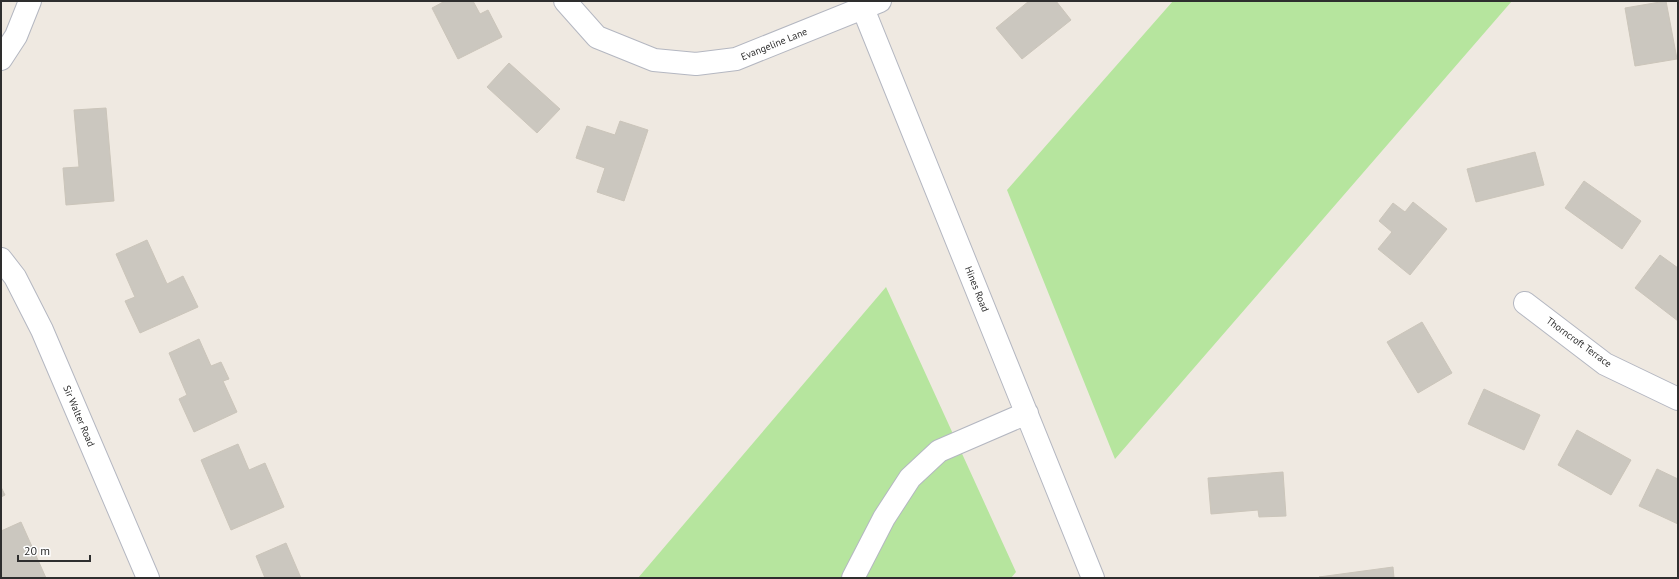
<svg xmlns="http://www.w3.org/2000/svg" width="1679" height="579" font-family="'PT Sans',sans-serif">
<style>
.green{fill:#b6e59e}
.building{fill:#cbc7bf;stroke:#cbc5ba}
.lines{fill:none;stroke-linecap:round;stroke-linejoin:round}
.minor-casing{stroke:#b4b7c1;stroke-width:24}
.minor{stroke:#fff;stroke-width:22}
.labels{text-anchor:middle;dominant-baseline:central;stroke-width:3;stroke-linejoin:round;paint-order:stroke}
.street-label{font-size:10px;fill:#2e2e2e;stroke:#fff}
</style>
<rect width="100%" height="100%" fill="#efe9e1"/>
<path class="green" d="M 1173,1 L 1512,1 L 1115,459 L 1007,190 Z
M 886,287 L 1016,572 L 1011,578 L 638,578 Z"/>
<path class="building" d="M 445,1 L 473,1 L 480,14 L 488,10 L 502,37 L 458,59 L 432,8 Z
M 1029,1 L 1056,1 L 1071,20 L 1022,59 L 996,28 Z
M 1666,1 L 1677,59 L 1635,66 L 1625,8 Z
M 509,63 L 560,109 L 537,133 L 487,87 Z
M 106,108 L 114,201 L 66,205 L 63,168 L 79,167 L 74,110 Z
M 620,121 L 648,130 L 624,201 L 597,192 L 605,168 L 576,158 L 587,126 L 615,135 Z
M 1535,152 L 1544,185 L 1476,202 L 1467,169 Z
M 1584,181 L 1641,221 L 1622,249 L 1565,208 Z
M 1413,202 L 1447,229 L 1410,275 L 1378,249 L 1392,232 L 1379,221 L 1393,203 L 1405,212 Z
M 147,240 L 167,284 L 183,276 L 198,307 L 140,333 L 125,301 L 135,297 L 116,254 Z
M 1660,255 L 1678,268 L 1678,321 L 1635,288 Z
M 1422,322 L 1452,373 L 1418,393 L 1387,342 Z
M 199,339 L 211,366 L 221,362 L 229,379 L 223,381 L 237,412 L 194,432 L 179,399 L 187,395 L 169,353 Z
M 1484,389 L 1540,415 L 1524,450 L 1468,424 Z
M 1577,430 L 1631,460 L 1611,495 L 1558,465 Z
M 238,444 L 249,470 L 265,463 L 284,507 L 231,530 L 201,460 Z
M 1657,469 L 1678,479 L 1678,524 L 1639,506 Z
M 1283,472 L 1286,516 L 1259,517 L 1258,510 L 1211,514 L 1208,478 Z
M 1,487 L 5,495 L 1,497 Z
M 21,522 L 46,578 L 2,578 L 1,531 Z
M 286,543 L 301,578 L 265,578 L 256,556 Z
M 1393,567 L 1394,578 L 1319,577 Z"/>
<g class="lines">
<defs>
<path id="minor" d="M 565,1 L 597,37 L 654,60 L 696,64 L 736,59 L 880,1
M 860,1 L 1093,578
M 1,59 L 16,36 L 30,1
M 1,259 L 15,277 L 42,330 L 148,578
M 1525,303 L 1605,364 L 1678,399
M 853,578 L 884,518 L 910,478 L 939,451 L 1027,413"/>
</defs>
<use href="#minor" class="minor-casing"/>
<use href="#minor" class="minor"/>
</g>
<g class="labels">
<g class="street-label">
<text transform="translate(774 44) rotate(-22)">Evangeline Lane</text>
<text transform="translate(977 289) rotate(68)">Hines Road</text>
<text transform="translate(1579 342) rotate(36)">Thorncroft Terrace</text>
<text transform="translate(79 416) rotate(67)">Sir Walter Road</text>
</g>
</g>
<rect width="1679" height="579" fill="none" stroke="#2e2e2e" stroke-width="4"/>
<path d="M18 555v6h72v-6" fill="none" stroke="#2e2e2e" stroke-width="2"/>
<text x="24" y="555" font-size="12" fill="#2e2e2e" stroke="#ffffff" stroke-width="3" paint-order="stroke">20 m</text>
</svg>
